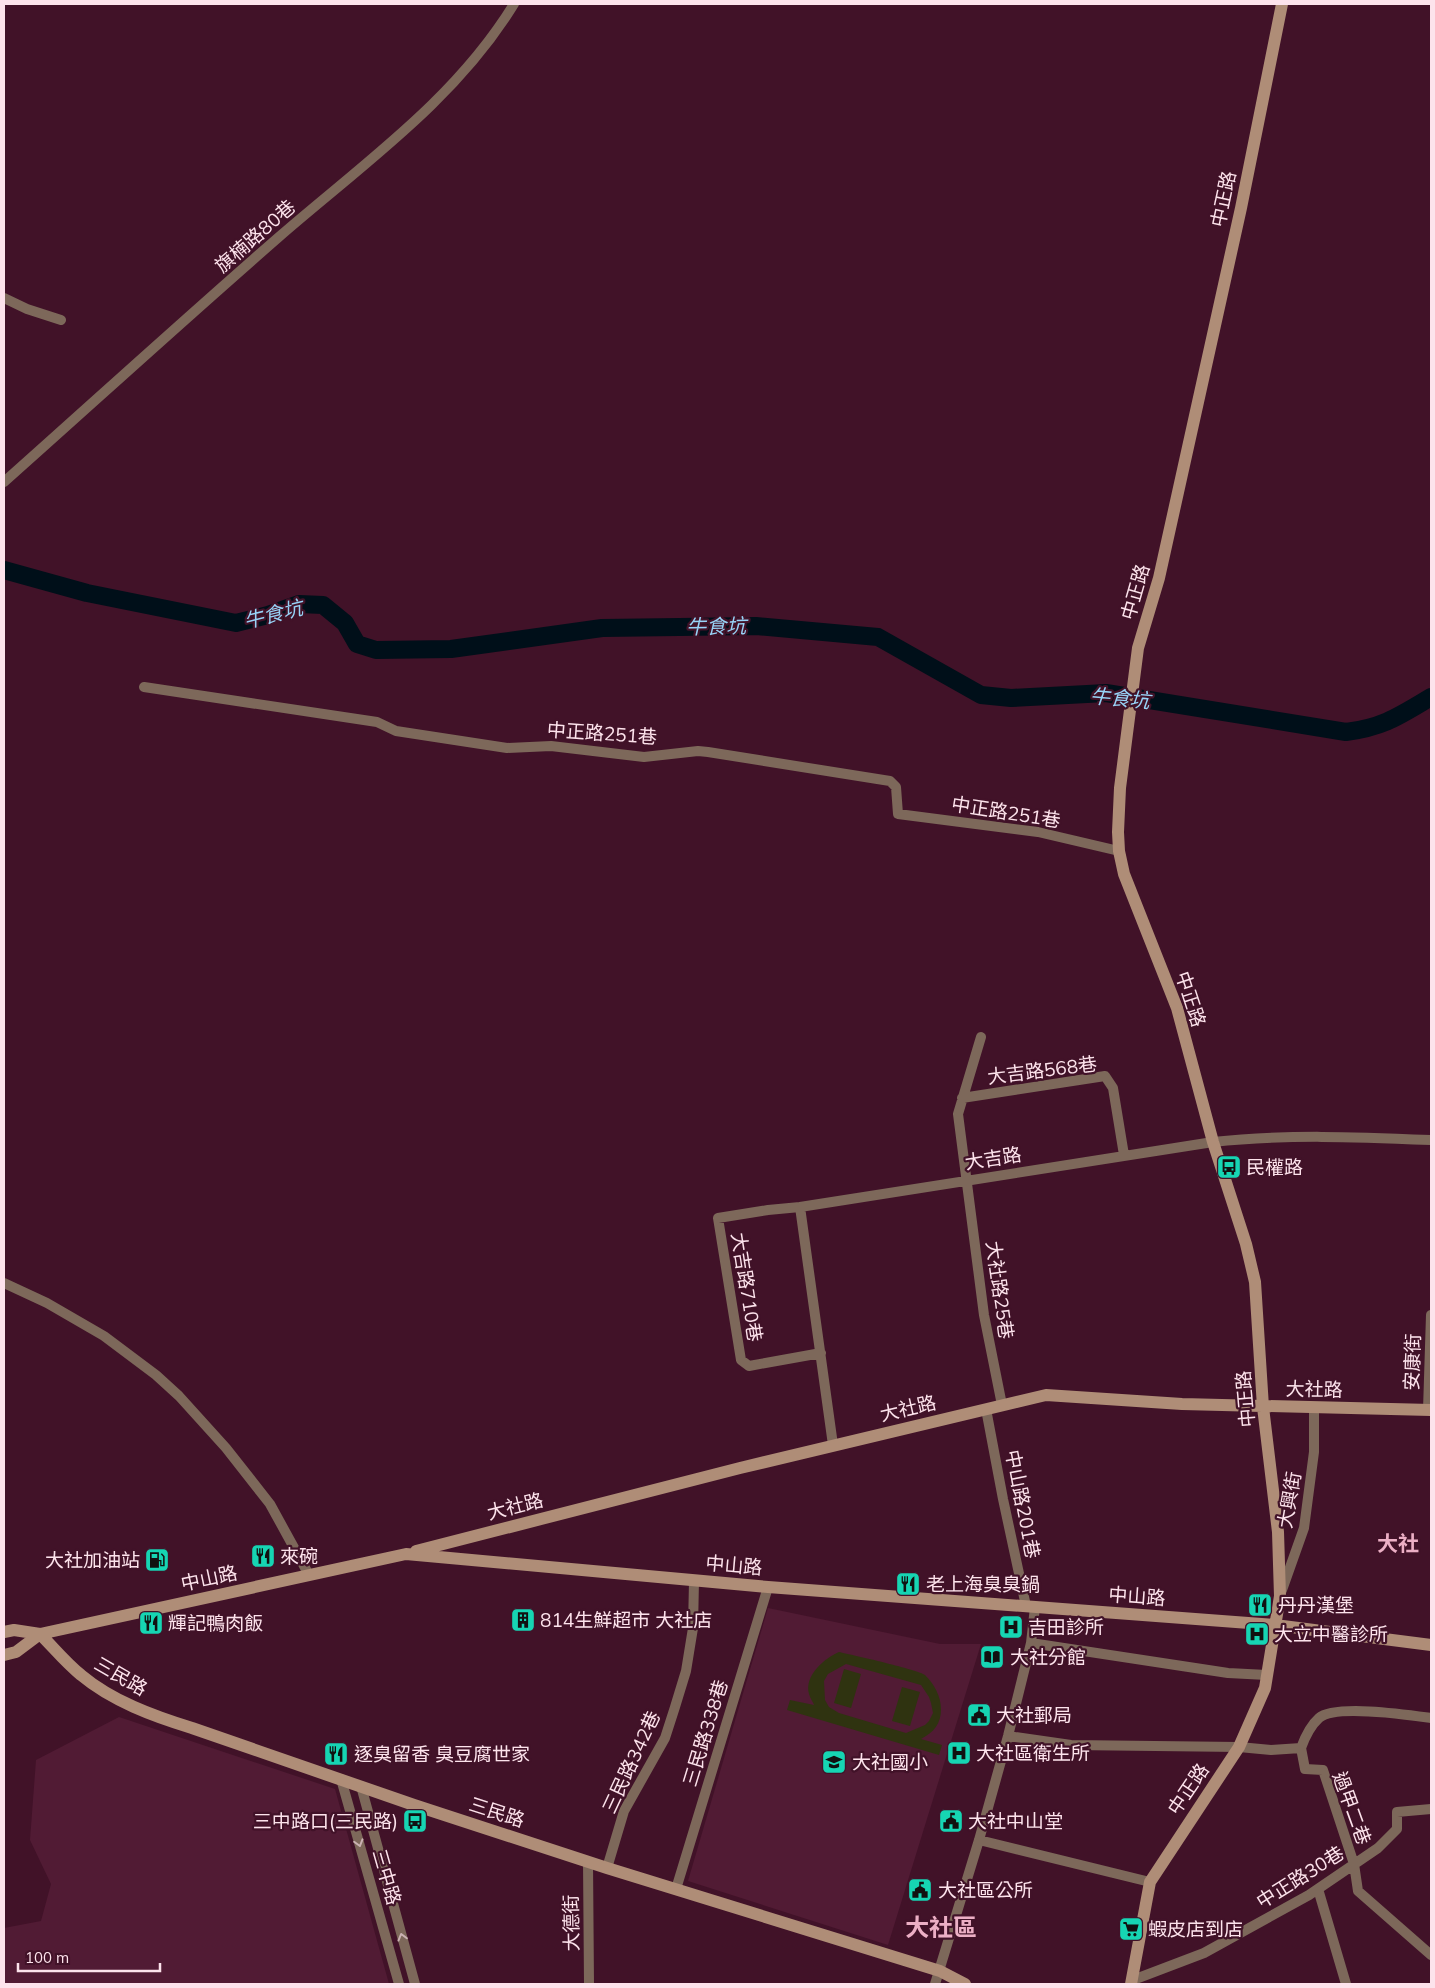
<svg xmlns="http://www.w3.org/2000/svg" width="1435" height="1988" font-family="Mulish,'Noto Sans TC',sans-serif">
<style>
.built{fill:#511b34}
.green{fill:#2f3310;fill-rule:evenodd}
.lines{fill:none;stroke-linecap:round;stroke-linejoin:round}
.river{stroke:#000f19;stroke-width:18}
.street{stroke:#7d685a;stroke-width:10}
.secondary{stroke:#af8d77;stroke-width:12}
.oneway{stroke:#cab2b2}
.labels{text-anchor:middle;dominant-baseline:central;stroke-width:4.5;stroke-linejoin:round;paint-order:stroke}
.street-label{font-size:19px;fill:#fde3ec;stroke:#411228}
.poi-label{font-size:19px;fill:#fde3ec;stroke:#411228;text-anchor:start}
.water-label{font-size:20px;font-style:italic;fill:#98d3f7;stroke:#411228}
.quarter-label{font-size:21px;font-weight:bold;fill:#ecafc5;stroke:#411228}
.district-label{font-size:24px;font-weight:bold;fill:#ecafc5;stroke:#411228}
</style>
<rect width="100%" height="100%" fill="#411228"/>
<path class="built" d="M 768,1608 L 940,1644 L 981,1644 L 888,1945 L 688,1881 Z
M 119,1717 L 335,1789 L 389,1984 L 4,1984 L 4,1928 L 41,1921 L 51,1884 L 30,1840 L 36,1760 Z"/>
<path class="green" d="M 839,1652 C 853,1655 919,1670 925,1675 C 934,1684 941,1696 941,1709 C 941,1724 934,1732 921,1739 L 942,1745 L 939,1755 L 787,1710 L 790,1700 L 814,1705 C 813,1702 810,1698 809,1694 C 804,1675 825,1658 839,1652 ZM 846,1664 L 921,1685 L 929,1697 L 931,1703 L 933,1713 L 929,1721 L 925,1725 L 906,1733 L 839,1713 L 829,1707 L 825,1700 L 824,1681 L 828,1674 Z
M 844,1669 L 861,1674 L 851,1708 L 834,1703 Z
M 902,1687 L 920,1692 L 910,1726 L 892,1721 Z"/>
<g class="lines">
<path class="river" d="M 4,570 L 87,593 L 236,623 L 268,615 L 299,604 L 323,605 L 345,623 L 357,644 L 376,650 L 451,649 L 602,628 L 756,626 L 878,637 L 981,695 L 1011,698 L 1106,693 L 1346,732 C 1384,727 1399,716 1431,697"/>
<path class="street" d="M 4,298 L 27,309 L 61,320
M 4,482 C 96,400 187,317 280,236 C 364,163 455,100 514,4
M 144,687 L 377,722 L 396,731 L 507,748 L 551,746 L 644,757 L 698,751 L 708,752 L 890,781 L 896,787 L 898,814 L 1038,832 L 1119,851
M 981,1037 L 958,1114 L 984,1315 L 1002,1405
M 962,1098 L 1105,1076 L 1113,1088 L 1124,1155
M 800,1207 L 768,1210 L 718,1218 L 741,1360 L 749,1366 L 821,1353
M 4,1283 L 47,1303 L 104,1336 L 156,1375 L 179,1396 L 226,1448 L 270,1504 L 309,1575
M 986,1409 L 1003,1499 L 1026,1606
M 1428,1410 L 1431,1315
M 833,1445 L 800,1207 L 1213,1142 C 1285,1134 1358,1137 1431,1140
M 1282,1590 L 1304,1528 L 1314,1452 L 1314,1407
M 1031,1643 L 1228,1673 L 1267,1675
M 1008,1736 L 1071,1745 L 1239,1747 L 1271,1750 L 1301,1748 C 1305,1737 1310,1726 1319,1718 C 1335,1704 1409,1715 1431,1718
M 1301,1748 L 1305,1769 L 1323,1770 L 1354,1864 L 1358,1891 L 1431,1955
M 341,1779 L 399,1984
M 361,1786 L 415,1984
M 979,1840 L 1150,1882
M 588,1862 L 589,1984
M 607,1868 L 624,1811 L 665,1738 L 675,1707 L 686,1671 L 693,1628 L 694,1581
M 676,1889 L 768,1587
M 1318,1889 L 1346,1984
M 1133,1980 L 1204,1953 L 1309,1895 L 1378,1848 L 1397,1829 L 1397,1812 L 1431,1809
M 935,1984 L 979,1840 L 1008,1736 L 1031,1643 L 1035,1607"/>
<path class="secondary" d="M 416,1551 L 740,1468 L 1046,1395 L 1182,1404 L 1431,1410
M 4,1632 L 14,1630 L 40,1634 L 406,1554 L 768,1587 L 1275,1625 L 1431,1645
M 40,1634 C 53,1647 66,1663 81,1675 C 112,1701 153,1716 192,1728 L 414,1805 L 607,1868 L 940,1971 L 965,1984
M 4,1655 L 16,1652 L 40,1634
M 1131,1984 L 1150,1882 L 1239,1747 L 1265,1688 L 1280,1596 L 1278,1532 L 1263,1407 L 1255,1282 L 1246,1244 L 1213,1142 L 1177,1008 L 1124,874 L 1119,851 L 1118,832 L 1120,788 L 1138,648 L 1159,578 L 1241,208 L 1282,4"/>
</g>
<defs><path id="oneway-chevron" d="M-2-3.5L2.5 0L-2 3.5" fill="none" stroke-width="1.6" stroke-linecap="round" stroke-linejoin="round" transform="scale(1.25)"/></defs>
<g class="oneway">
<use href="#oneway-chevron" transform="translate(359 1843) rotate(74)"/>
<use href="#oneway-chevron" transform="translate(402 1937) rotate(-105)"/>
</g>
<defs>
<symbol id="bus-square" viewBox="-11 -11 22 22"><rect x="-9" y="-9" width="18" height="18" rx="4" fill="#16d5b3" stroke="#411228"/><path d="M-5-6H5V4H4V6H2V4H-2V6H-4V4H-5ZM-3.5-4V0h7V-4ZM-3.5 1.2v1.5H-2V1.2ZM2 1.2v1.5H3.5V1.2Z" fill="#111"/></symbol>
<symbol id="restaurant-square" viewBox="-11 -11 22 22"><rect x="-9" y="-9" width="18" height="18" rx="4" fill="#16d5b3" stroke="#411228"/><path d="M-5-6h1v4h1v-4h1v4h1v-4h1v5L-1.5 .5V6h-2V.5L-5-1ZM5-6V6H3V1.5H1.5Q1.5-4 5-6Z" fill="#111"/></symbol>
<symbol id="fuel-square" viewBox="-11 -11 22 22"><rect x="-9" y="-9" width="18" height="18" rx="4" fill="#16d5b3" stroke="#411228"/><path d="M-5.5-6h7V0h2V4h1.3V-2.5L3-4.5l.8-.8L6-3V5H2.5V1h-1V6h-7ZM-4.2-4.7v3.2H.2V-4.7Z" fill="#111"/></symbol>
<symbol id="building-square" viewBox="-11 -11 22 22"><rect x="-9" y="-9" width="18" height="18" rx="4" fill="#16d5b3" stroke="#411228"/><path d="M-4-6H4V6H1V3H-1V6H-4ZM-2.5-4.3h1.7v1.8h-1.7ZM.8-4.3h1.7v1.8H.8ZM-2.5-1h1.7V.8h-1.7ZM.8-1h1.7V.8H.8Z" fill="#111"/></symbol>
<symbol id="hospital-square" viewBox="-11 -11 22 22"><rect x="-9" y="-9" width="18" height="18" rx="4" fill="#16d5b3" stroke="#411228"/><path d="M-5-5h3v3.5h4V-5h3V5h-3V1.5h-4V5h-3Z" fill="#111"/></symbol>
<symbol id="library-square" viewBox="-11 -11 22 22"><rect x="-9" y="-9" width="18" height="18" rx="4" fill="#16d5b3" stroke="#411228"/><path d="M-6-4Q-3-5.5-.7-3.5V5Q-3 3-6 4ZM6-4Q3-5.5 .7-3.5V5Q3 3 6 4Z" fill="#111"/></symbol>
<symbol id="civic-square" viewBox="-11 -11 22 22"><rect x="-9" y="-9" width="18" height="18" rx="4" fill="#16d5b3" stroke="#411228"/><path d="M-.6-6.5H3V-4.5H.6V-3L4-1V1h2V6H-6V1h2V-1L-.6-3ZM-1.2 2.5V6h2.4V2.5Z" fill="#111"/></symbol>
<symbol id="school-square" viewBox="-11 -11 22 22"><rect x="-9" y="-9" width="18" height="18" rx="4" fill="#16d5b3" stroke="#411228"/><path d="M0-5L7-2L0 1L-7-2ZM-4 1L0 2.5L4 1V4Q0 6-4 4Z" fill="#111"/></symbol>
<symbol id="supermarket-square" viewBox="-11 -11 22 22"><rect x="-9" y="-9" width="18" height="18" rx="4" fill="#16d5b3" stroke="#411228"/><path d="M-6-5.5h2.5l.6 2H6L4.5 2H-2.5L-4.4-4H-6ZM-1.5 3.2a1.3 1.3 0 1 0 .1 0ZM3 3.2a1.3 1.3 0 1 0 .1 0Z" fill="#111"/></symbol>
</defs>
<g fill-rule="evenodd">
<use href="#bus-square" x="1215" y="1153" width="28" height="28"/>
<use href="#restaurant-square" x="249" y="1542" width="28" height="28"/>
<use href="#fuel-square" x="143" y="1546" width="28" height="28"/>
<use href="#restaurant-square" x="894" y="1570" width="28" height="28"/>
<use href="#restaurant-square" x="1246" y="1591" width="28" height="28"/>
<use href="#building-square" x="509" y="1606" width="28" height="28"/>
<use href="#restaurant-square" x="137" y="1609" width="28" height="28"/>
<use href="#hospital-square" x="997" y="1613" width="28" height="28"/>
<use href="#hospital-square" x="1243" y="1620" width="28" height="28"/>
<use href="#library-square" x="978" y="1643" width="28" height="28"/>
<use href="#civic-square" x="965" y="1701" width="28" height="28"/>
<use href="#hospital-square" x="945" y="1739" width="28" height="28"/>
<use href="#restaurant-square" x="322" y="1740" width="28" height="28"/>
<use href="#school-square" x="820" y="1748" width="28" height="28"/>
<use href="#bus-square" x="401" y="1807" width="28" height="28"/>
<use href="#civic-square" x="937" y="1807" width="28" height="28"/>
<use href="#civic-square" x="906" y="1876" width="28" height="28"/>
<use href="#supermarket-square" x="1117" y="1915" width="28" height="28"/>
</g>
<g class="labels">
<g class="street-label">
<text transform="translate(1223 199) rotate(-78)">中正路</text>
<text transform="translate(255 236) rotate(-41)">旗楠路80巷</text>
<text transform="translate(1135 592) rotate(-74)">中正路</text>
<text transform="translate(602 733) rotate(4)">中正路251巷</text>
<text transform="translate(1006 812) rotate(9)">中正路251巷</text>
<text transform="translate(1191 999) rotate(72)">中正路</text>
<text transform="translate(1042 1070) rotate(-7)">大吉路568巷</text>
<text transform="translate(993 1158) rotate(-9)">大吉路</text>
<text transform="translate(747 1287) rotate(81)">大吉路710巷</text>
<text transform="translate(1000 1290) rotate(82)">大社路25巷</text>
<text transform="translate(1412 1362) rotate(-88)">安康街</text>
<text transform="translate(1314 1389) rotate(1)">大社路</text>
<text transform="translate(1245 1399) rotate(-95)">中正路</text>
<text transform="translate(908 1408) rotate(-13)">大社路</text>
<text transform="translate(1289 1500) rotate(-80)">大興街</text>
<text transform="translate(1023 1504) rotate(79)">中山路201巷</text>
<text transform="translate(515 1506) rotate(-14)">大社路</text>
<text transform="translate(734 1565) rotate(5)">中山路</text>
<text transform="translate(209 1578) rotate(-12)">中山路</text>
<text transform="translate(1137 1596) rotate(4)">中山路</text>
<text transform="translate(121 1676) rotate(30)">三民路</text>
<text transform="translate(705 1733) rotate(-73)">三民路338巷</text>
<text transform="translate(631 1762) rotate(-65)">三民路342巷</text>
<text transform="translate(1188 1789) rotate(-56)">中正路</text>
<text transform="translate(1352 1808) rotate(70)">過甲二巷</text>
<text transform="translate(497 1812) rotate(18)">三民路</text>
<text transform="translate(387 1877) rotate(74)">三中路</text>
<text transform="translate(1300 1877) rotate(-32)">中正路30巷</text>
<text transform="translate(571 1923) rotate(-91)">大德街</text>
</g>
<g class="poi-label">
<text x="1246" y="1167">民權路</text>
<text x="280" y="1556">來碗</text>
<text x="140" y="1560" text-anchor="end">大社加油站</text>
<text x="926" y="1584">老上海臭臭鍋</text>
<text x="1278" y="1605">丹丹漢堡</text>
<text x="540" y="1620">814生鮮超市 大社店</text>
<text x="168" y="1623">輝記鴨肉飯</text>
<text x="1028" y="1627">吉田診所</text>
<text x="1274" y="1634">大立中醫診所</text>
<text x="1010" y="1657">大社分館</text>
<text x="996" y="1715">大社郵局</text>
<text x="976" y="1753">大社區衛生所</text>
<text x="354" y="1754">逐臭留香 臭豆腐世家</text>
<text x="852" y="1762">大社國小</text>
<text x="398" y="1821" text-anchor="end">三中路口(三民路)</text>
<text x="968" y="1821">大社中山堂</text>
<text x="938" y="1890">大社區公所</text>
<text x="1148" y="1929">蝦皮店到店</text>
</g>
<g class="water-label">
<text transform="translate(273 614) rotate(-14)">牛食坑</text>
<text transform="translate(716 626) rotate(-1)">牛食坑</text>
<text transform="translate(1120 698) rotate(5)">牛食坑</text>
</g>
<g class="quarter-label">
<text x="1398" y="1543">大社</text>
</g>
<g class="district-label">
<text x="941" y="1927">大社區</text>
</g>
</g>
<rect width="1435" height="1988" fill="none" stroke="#fde3ec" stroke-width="10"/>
<path d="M18 1963v8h142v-8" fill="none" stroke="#fde3ec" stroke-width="2.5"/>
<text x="25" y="1963" font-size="15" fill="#fde3ec" stroke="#411228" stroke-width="4" paint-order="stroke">100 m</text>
</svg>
